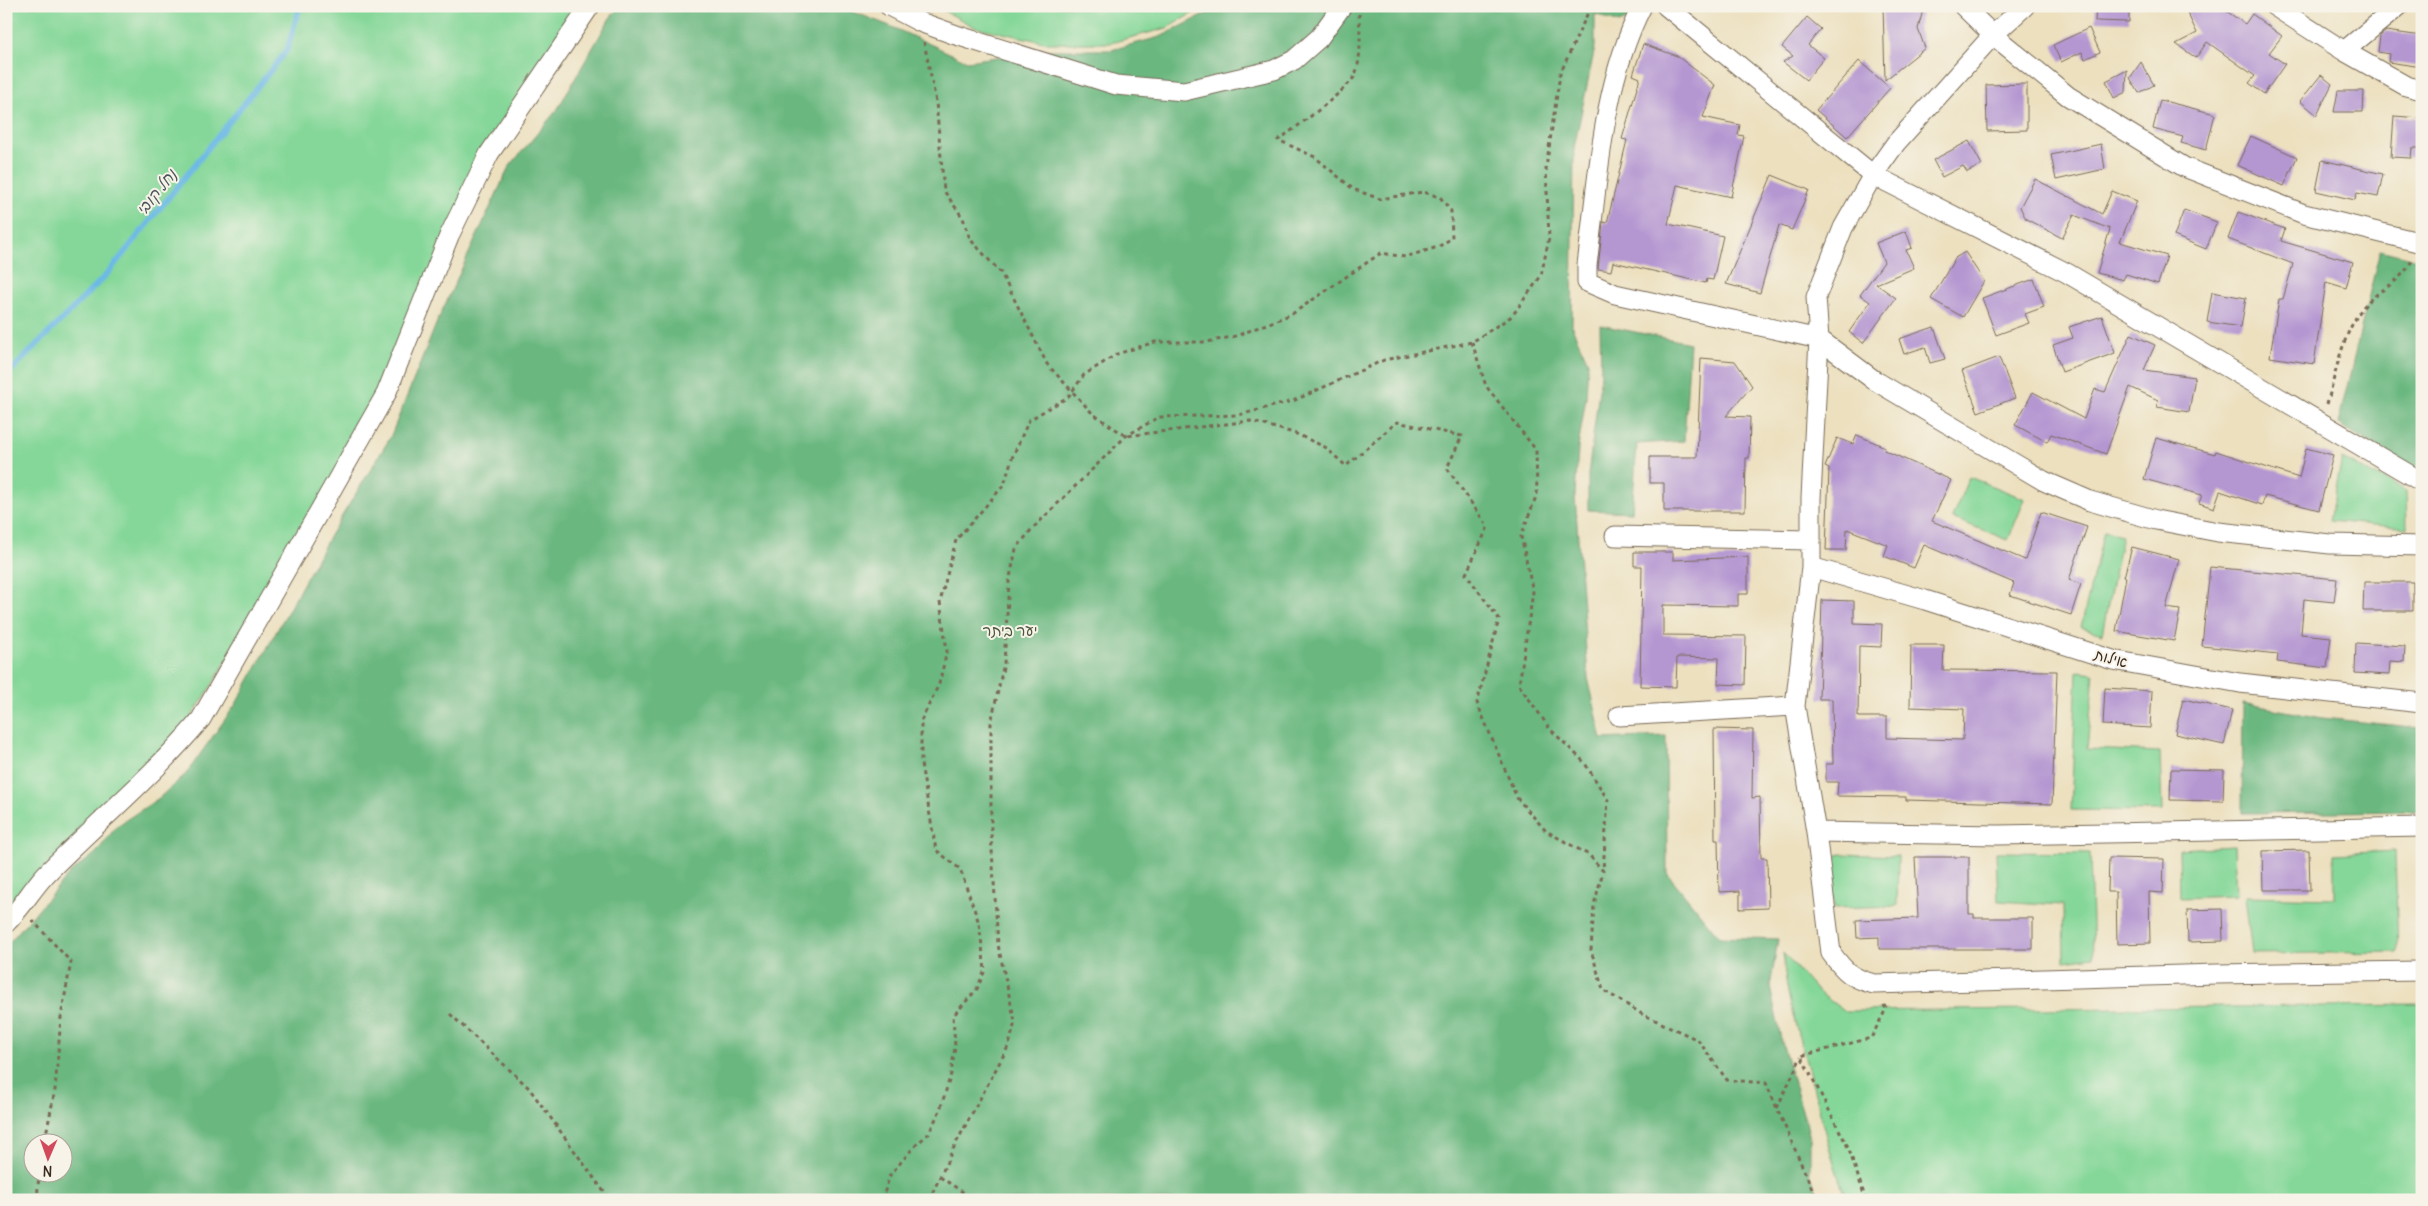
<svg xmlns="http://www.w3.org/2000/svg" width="2428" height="1206" font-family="Delius,'Playpen Sans Hebrew',sans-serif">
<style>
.green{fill:#84d798;stroke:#60805b}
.forest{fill:#6bb880;stroke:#53714f;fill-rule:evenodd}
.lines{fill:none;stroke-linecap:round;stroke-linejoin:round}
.stream{stroke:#6cb9e6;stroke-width:5.5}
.building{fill:#b496d1}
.minor-casing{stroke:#796a56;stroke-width:21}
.path{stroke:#796a56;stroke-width:3;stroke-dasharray:4 4;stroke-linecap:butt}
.minor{stroke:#fff;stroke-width:19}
.labels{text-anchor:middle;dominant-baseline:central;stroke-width:4;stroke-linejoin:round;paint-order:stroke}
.park-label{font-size:15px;fill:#4d553c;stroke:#f7f3e8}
.street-label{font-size:15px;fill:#3b2a1e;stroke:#f7f3e8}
.water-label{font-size:16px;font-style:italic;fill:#4a555a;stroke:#f7f3e8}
</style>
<rect width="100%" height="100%" fill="#f7f3e8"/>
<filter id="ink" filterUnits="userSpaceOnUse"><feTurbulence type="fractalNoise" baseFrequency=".02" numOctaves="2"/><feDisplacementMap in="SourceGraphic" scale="10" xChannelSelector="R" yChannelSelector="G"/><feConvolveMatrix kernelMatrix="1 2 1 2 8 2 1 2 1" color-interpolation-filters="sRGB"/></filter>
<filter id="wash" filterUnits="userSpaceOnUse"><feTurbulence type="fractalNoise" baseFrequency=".0096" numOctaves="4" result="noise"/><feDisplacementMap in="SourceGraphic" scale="20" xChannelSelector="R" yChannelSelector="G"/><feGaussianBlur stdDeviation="1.12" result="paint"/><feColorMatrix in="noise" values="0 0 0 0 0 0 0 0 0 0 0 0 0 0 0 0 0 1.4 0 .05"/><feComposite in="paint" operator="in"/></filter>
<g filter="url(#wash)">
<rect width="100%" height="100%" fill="#ece0bf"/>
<path class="green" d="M 6,6 L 583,6 L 529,86 L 363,430 L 209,690 L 164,758 L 52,861 L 6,907 Z
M 935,6 L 1205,6 L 1167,28 L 1110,43 L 1048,43 L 975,27 Z
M 2342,459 L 2406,491 L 2407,528 L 2329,521 Z
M 1969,477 L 2025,499 L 2008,540 L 1952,518 Z
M 2104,531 L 2122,535 L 2102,634 L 2081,627 Z
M 2077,671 L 2094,673 L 2087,749 L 2160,752 L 2162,811 L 2071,810 Z
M 2234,846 L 2236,896 L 2180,898 L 2179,849 Z
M 2395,851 L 2398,952 L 2252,954 L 2245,896 L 2334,898 L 2334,854 Z
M 1996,852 L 2090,853 L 2093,957 L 2064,961 L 2063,905 L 1998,901 Z
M 1840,854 L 1898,856 L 1897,906 L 1834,908 C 1833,890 1826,867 1840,854 Z
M 1783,953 L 1817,991 L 1844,1011 L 2422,1005 L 2422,1200 L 1847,1200 C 1830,1158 1821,1115 1809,1072 C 1797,1030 1786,998 1783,953 Z"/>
<path class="forest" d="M 620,6 L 838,6 L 890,26 L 967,61 L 1048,50 L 1111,50 L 1160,37 L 1208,13 L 1213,6 L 1661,6 L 1619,23 L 1595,14 L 1595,47 L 1574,148 L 1572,327 L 1588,362 L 1586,397 L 1578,448 L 1575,496 L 1588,678 L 1602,739 L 1666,736 L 1667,873 L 1719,937 L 1778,939 L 1770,987 L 1781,1039 L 1810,1137 L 1810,1172 L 1819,1200 L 6,1200 L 6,946 L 70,873 L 96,853 L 117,826 L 159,798 L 186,774 L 236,704 L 331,534 L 390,438 L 437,322 L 509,167 L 557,110 L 610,18 ZM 32,1144 L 62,1144 L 62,1174 L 32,1174 Z
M 2380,250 L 2422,261 L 2422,473 L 2338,424 Z
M 1600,325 L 1690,343 L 1684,441 L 1637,444 L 1632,512 L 1588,510 L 1588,475 L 1601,375 Z
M 2243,703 L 2322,718 L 2422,728 L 2422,811 L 2242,813 Z"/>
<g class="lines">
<path class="stream" d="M 6,376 L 108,273 L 287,50 L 300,6"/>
</g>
<g id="blocks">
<path class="building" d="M 1883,6 L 1924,6 L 1918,29 L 1925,48 L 1885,80 Z
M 2096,6 L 2129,6 L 2129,22 L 2095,21 Z
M 2184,6 L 2219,6 L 2245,24 L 2252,14 L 2282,36 L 2269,53 L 2285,64 L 2264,94 L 2249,83 L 2255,76 L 2207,42 L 2196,58 L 2176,44 L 2197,33 Z
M 1807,17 L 1821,29 L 1808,45 L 1824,58 L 1806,80 L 1783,62 L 1793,56 L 1782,47 Z
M 2089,28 L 2100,52 L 2085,59 L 2082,52 L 2061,62 L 2053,45 Z
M 2386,31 L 2422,36 L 2422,67 L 2388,62 L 2389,54 L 2378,52 L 2380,36 Z
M 1643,44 L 1677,56 L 1715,85 L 1703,117 L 1740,125 L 1738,135 L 1744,136 L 1731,197 L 1677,185 L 1668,224 L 1723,236 L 1713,280 L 1707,279 L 1706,283 L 1613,262 L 1611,271 L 1598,269 L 1603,222 L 1607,223 L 1627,140 L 1622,139 L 1640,78 L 1633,75 Z
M 1859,61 L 1890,88 L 1847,137 L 1816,110 Z
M 2141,62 L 2154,85 L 2139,93 L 2130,78 Z
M 2127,70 L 2126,92 L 2114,98 L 2106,81 Z
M 2321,75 L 2332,84 L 2317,115 L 2300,101 Z
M 2027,84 L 2027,130 L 1987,131 L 1986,85 Z
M 2338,91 L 2364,91 L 2363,112 L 2334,112 Z
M 2160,100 L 2215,114 L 2206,150 L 2181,143 L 2183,137 L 2153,129 Z
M 2394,116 L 2422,118 L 2419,148 L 2412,148 L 2411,158 L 2391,157 Z
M 2251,136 L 2297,157 L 2284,186 L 2237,165 Z
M 1969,141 L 1982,165 L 1967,172 L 1963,166 L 1942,177 L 1933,160 Z
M 2101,144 L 2105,169 L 2056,180 L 2051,155 Z
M 2322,160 L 2383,174 L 2378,197 L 2357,193 L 2355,200 L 2316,191 Z
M 1772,175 L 1809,190 L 1792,230 L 1779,225 L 1760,293 L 1726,284 Z
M 2035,179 L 2102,214 L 2112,191 L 2137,201 L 2120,242 L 2167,256 L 2158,284 L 2126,274 L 2123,280 L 2097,273 L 2110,229 L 2074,215 L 2062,238 L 2026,219 L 2020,207 Z
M 2184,210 L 2217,222 L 2206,249 L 2174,236 Z
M 2238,212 L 2285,229 L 2281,241 L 2353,262 L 2346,288 L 2326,282 L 2314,364 L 2270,357 L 2279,299 L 2283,299 L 2293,264 L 2228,239 Z
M 1906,231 L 1912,248 L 1906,250 L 1914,268 L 1876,284 L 1896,298 L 1863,343 L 1849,332 L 1870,302 L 1860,295 L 1884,262 L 1876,243 Z
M 1965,252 L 1984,281 L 1963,317 L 1931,299 L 1955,258 Z
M 2034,279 L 2044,307 L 2025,314 L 2029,323 L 1996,335 L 1982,298 Z
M 2212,292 L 2246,298 L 2241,327 L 2207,322 Z
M 2102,316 L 2115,353 L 2062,372 L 2053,345 L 2073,338 L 2069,327 Z
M 1934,327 L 1945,359 L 1930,363 L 1925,347 L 1904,354 L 1899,339 Z
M 2131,334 L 2155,345 L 2144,370 L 2195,377 L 2189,412 L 2157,407 L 2158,400 L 2130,387 L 2106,454 L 2051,434 L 2047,442 L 2015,425 L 2033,392 L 2084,419 L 2095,389 L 2105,392 Z
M 1999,357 L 2015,398 L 1978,412 L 1962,371 Z
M 1701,358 L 1735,361 L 1752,386 L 1726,416 L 1750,417 L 1749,458 L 1746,458 L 1745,511 L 1664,511 L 1664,483 L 1650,483 L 1650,457 L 1697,457 Z
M 1857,435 L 1885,447 L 1884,450 L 1951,480 L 1932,521 L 2025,560 L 2041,512 L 2087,527 L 2069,580 L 2081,584 L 2071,615 L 2010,595 L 2014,583 L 1924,545 L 1914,568 L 1884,556 L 1888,545 L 1847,529 L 1846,550 L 1826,550 L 1829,469 L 1825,467 L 1837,438 L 1853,444 Z
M 2156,438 L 2215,454 L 2216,451 L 2299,478 L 2306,448 L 2333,455 L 2319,510 L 2265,496 L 2262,505 L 2220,491 L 2214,508 L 2199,503 L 2202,495 L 2144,479 Z
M 2132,547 L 2179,559 L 2166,608 L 2180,610 L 2174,641 L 2116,631 L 2126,577 L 2124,577 Z
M 1634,552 L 1673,552 L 1673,560 L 1748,557 L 1748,594 L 1738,594 L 1738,606 L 1663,605 L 1663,635 L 1746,636 L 1745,685 L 1718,684 L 1719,658 L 1677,657 L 1676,687 L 1640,686 L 1642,566 L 1634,566 Z
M 2210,567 L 2337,579 L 2334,602 L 2304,599 L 2301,634 L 2331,637 L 2327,668 L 2277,662 L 2278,654 L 2202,646 Z
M 2364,582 L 2413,582 L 2413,611 L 2363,611 Z
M 1822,600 L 1854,601 L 1854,623 L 1882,624 L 1881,647 L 1859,646 L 1858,717 L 1887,717 L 1887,738 L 1963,740 L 1964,709 L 1910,707 L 1911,645 L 1944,645 L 1943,670 L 2057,671 L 2052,804 L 1906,800 L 1906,797 L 1837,796 L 1838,782 L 1826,782 L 1826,764 L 1833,764 L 1832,699 L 1819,699 Z
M 2356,643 L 2405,646 L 2404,662 L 2390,661 L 2389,675 L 2355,673 Z
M 2105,688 L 2152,691 L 2150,728 L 2103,725 Z
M 2183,699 L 2232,710 L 2224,745 L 2175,734 Z
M 1714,729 L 1753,730 L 1752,798 L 1760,797 L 1761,858 L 1767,858 L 1768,908 L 1740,909 L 1740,891 L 1719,892 L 1718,840 L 1715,840 Z
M 2171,769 L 2224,770 L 2223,801 L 2170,800 Z
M 2309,850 L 2310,890 L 2263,890 L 2262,851 Z
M 1915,857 L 1969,857 L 1969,914 L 1974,914 L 1974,918 L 2033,918 L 2033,949 L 1879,949 L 1879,937 L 1857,938 L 1856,920 L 1918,918 Z
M 2109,858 L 2164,859 L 2163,893 L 2149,892 L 2150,943 L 2117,944 L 2116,892 L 2108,892 Z
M 2222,909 L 2223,941 L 2188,942 L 2187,910 Z"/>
</g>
</g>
<g filter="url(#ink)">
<use href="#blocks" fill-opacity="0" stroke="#796a56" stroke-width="1"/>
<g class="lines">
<defs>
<path id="minor" d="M 889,6 L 920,22 L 956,35 L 1116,85 L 1184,91 L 1274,70 L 1294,60 L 1319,38 L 1342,6
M 1642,6 C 1602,85 1598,179 1587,265 L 1587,282 L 1615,294 L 1819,339 L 1874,380 L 2044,481 L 2090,501 L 2156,520 L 2218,532 L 2330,544 L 2422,546
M 1666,6 L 1873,175 L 2067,273 L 2422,482
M 1963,6 L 1993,35 L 2068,96 L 2184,167 L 2304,214 L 2422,243
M 2025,6 L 1993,35 L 1896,143 L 1873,175 L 1843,228 L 1816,297 L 1819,339 L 1811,498 L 1811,567 L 1795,706 L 1816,832 L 1831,953 C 1845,972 1851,978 1874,984 L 2217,974 L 2422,971
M 2274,6 L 2344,51 L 2406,86 L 2422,90
M 2344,51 L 2399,6
M 1615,536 L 1810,540
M 1811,567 L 1925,600 L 2113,660 L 2240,683 L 2422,703
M 1619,716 L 1795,706
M 1816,832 L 1998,835 L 2422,827
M 6,923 C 23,907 33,886 50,870 C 100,820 155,774 201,719 L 386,394 L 449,236 L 489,154 L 590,6"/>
</defs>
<use href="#minor" class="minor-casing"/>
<path class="path" d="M 924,42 L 936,102 L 944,191 L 963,218 L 970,239 L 1001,273 L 1047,364 L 1093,414 L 1126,436 L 1250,421 L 1294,433 L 1325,447 L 1346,466 L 1397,422 L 1462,436 L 1447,468 L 1488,527 L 1466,574 L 1499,619 L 1477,703 L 1517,798 L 1546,831 L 1589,855 L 1603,871 L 1594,905 L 1591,950 L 1603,990 L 1642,1014 L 1698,1040 L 1727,1080 L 1766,1083 L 1817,1200
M 1472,342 L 1486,386 L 1536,450 L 1537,494 L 1521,536 L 1533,592 L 1519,685 L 1550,729 L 1584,762 L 1608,800 L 1603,870
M 2327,404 C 2336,373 2341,338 2361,310 C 2375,290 2400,285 2412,260
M 32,920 L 71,962 L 61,1017 L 55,1090 L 44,1144
M 450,1014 L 529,1088 L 610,1200
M 1777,1108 L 1801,1057
M 940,1177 L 975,1200
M 37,1200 L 39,1174
M 882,1200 L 890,1175 L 913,1148 L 929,1133 L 940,1110 L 951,1074 L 955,1047 L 953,1016 L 977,989 L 985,970 L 979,923 L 960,869 L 936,850 L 921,764 L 921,721 L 939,684 L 947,651 L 940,602 L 956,540 L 1004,485 L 1012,458 L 1029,420 L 1068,397 L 1084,375 L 1117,354 L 1155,342 L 1207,342 L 1236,336 L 1292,314 L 1381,253 L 1405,257 L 1438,247 L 1452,238 L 1451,211 L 1440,197 L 1423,192 L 1380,199 L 1353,189 L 1315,157 L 1278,140 C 1292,131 1350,88 1355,75 C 1362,57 1360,33 1359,14
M 929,1200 L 955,1145 L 1009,1045 L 1015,1022 L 998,945 L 991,834 L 991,723 L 1004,663 L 1009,582 L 1016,549 L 1031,530 L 1126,436 L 1159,417 L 1239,415 L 1293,401 L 1384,360 L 1472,342 L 1512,316 L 1541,276 L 1549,238 L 1546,168 L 1560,74 L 1591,6
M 1866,1200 L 1848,1147 L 1801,1056 L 1871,1038 L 1886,1009 L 1883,1003"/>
<use href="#minor" class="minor"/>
</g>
</g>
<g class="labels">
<g class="park-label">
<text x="1010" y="630">יער ביתר</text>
</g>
<g class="street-label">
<text transform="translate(2111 658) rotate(15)">אילות</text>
</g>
<g class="water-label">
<text transform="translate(156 192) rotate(-51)">נחל קובי</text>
</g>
</g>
<rect width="2428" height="1206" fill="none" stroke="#f7f3e8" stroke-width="25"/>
<g transform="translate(48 1158) rotate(182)"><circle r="24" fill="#f7f3e8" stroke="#aca397"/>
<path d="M0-4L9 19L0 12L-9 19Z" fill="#d1495b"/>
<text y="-8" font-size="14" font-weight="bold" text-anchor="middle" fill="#3b2a1e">N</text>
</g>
</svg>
